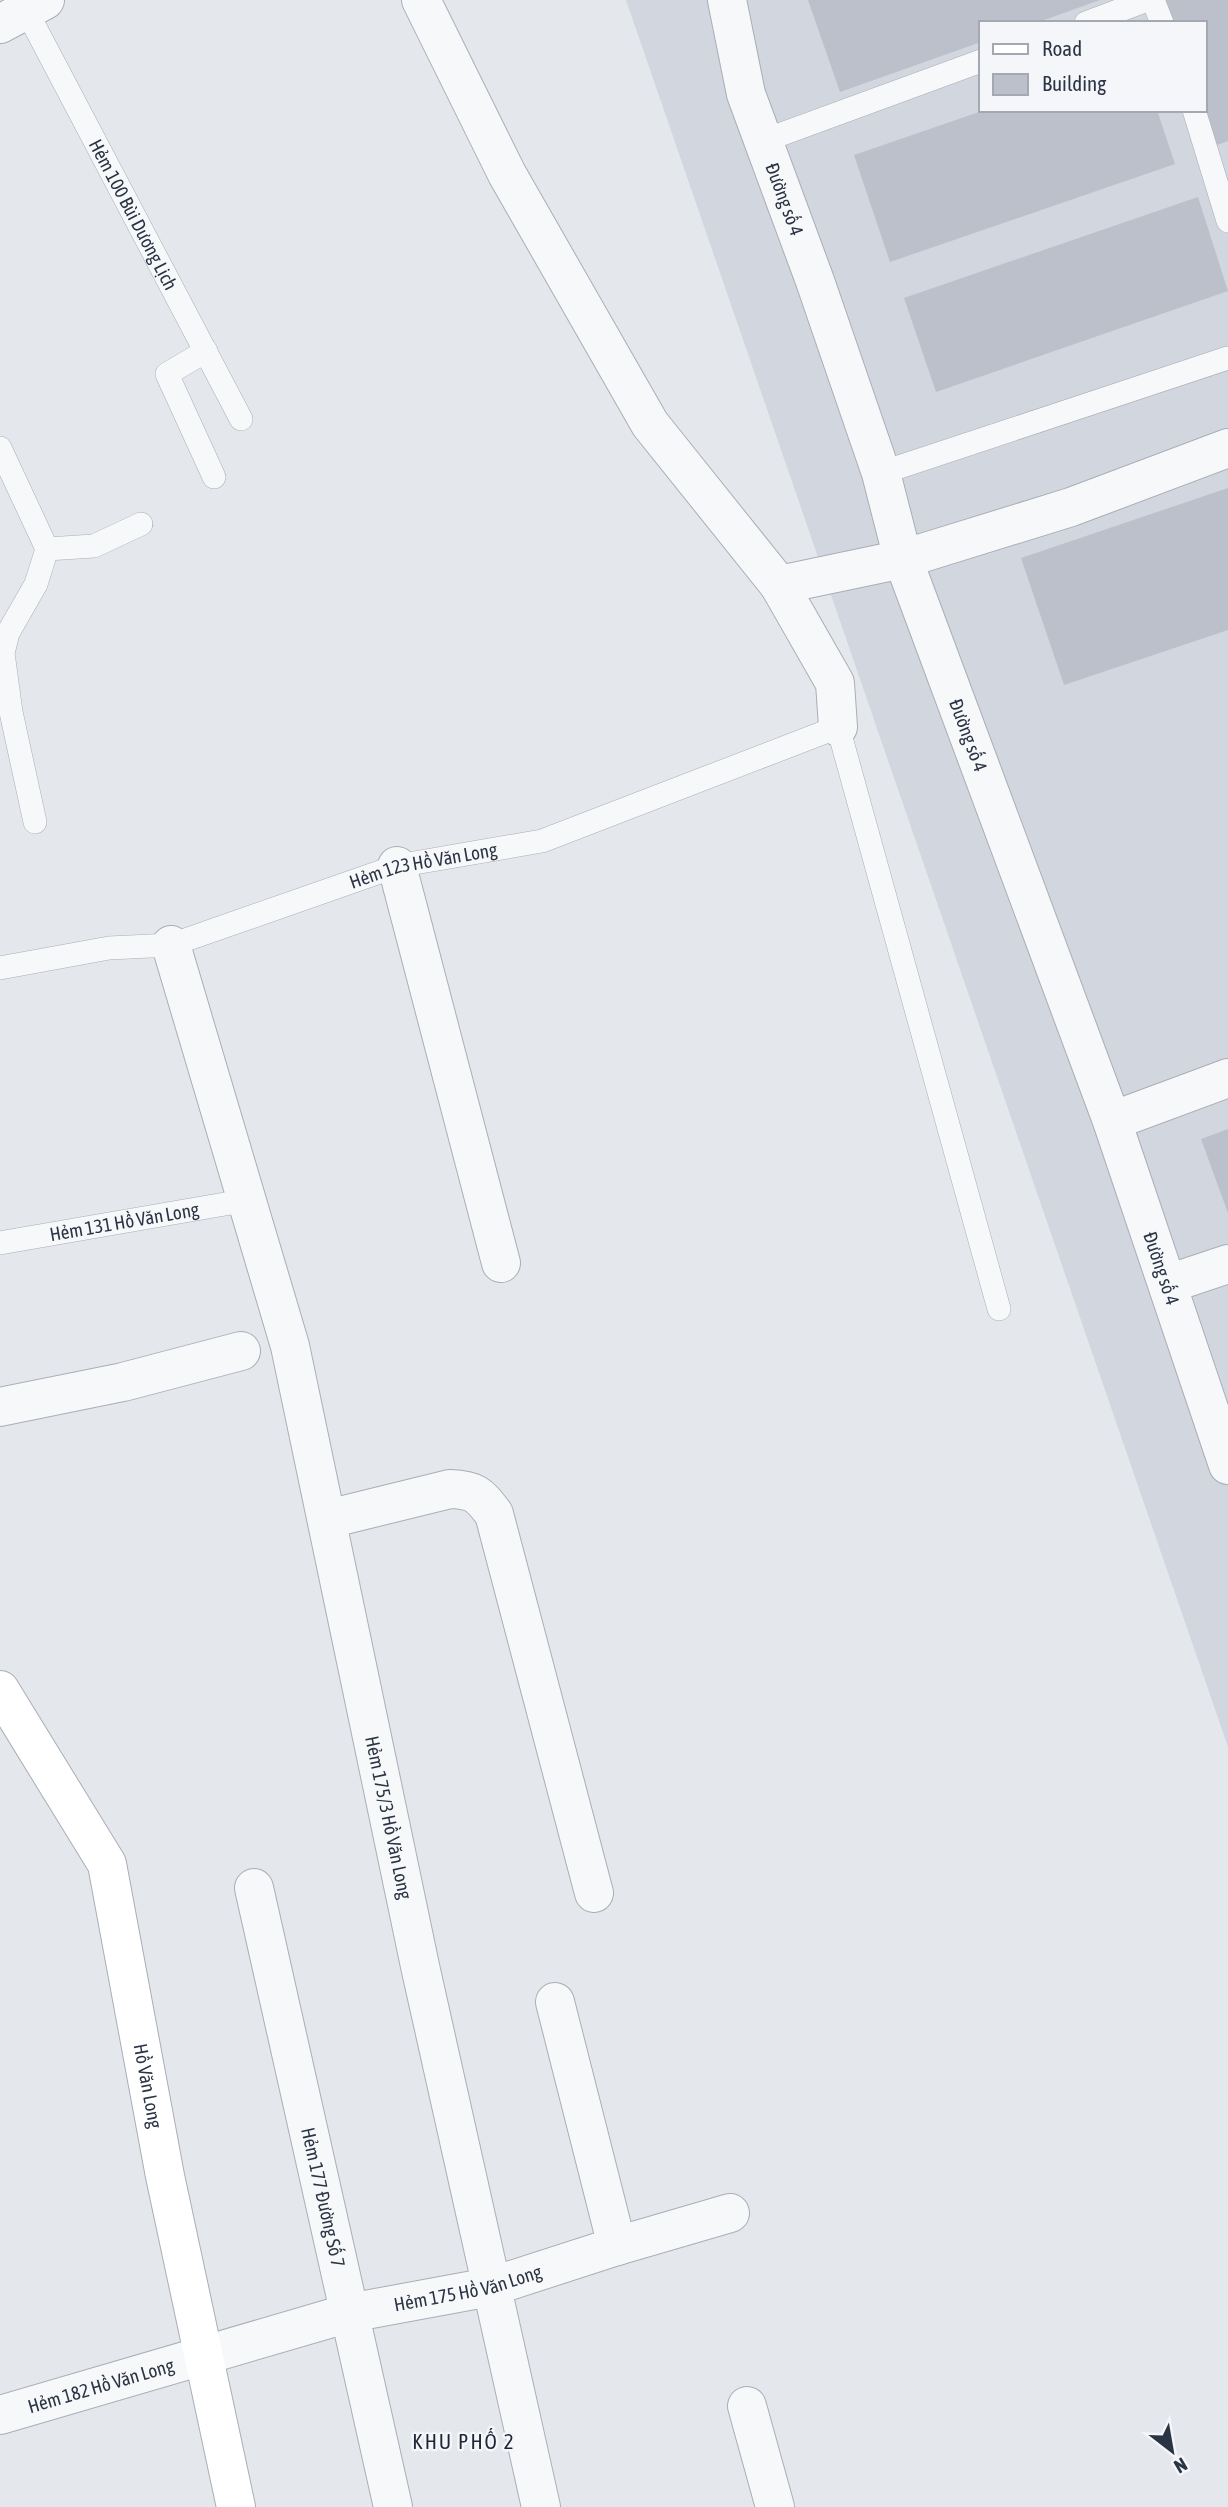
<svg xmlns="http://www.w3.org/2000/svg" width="1228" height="2507" font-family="'Asap Condensed',sans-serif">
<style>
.built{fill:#d2d6de;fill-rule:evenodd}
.building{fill:#bbc0ca}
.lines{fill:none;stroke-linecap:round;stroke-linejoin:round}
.lane-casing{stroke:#a9aeb7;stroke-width:24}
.street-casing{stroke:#a9aeb7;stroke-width:40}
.secondary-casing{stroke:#a9aeb7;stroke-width:40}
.lane{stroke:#f7f8fa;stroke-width:23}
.street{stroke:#f7f8fa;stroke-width:38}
.secondary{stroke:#fff;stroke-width:38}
.labels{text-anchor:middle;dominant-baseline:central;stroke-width:5;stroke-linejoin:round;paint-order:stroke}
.street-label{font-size:19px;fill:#2b3445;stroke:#f4f6f9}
.neighbourhood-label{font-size:21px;letter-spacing:2px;fill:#1d2536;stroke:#f4f6f9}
</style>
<rect width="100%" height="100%" fill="#e4e7ec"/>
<path class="built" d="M 626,0 L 1228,0 L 1228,1747 ZM 981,23 L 1205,23 L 1205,110 L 981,110 Z"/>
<path class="building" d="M 808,0 L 1100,0 L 1036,23 L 981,23 L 981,42 L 840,92 Z
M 1164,0 L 1228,0 L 1228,141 L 1214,146 L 1205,110 L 1205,23 L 1172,23 Z
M 985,110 L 1157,110 L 1175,164 L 890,262 L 854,155 Z
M 1198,197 L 1228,291 L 936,392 L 904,298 Z
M 1228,488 L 1228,630 L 1064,685 L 1021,558 Z
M 1228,1129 L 1228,1213 L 1201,1139 Z"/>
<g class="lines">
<defs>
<g id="lane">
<path d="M 1153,0 L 1162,23"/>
<path id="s1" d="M 26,10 L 241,419"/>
<path d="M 1086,23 L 1147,0"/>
<path d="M 1194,110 L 1228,221"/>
<path d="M 763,141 L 981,61"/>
<path d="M 206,351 L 167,374 L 214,477"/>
<path d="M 0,448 L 47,549 L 36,584 L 8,633 L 3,653 L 11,712 L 35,822"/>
<path d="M 881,473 L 1228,358"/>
<path d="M 47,549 L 94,546 L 141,524"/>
<path id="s2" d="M 0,968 L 109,948 L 171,945 L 397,866 L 542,841 L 838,727 L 999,1309"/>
<path id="s3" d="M 0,1243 L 248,1200"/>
</g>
<g id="street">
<path d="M 421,0 L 507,174 L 650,424 L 779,585 L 835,683 L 838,727"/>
<path id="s4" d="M 727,0 L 746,94 L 815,281 L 881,473 L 903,559 L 1112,1121 L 1228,1465"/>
<path d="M 0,24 L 45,0"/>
<path d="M 779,585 L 903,559 L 1071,507 L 1228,448"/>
<path d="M 397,866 L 501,1263"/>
<path id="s5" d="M 171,945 L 290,1346 L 420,1966 L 541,2507"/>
<path d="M 1112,1121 L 1228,1078"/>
<path d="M 1168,1284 L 1228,1264"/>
<path d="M 0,1407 L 123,1382 L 241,1351"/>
<path d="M 328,1519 L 450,1489 C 475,1490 479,1494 494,1514 L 594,1893"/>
<path id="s6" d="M 254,1888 L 393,2507"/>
<path d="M 555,2002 L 617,2246"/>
<path d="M 747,2406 L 775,2507"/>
<path id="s7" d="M 0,2415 L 349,2313 L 490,2287 L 617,2246 L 730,2213"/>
</g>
<g id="secondary">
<path id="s8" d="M 0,1690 L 107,1864 L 165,2176 L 236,2507"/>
</g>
</defs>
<use href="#lane" class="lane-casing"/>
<use href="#street" class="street-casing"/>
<use href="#secondary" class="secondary-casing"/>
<use href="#lane" class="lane"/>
<use href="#street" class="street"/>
<use href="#secondary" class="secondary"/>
</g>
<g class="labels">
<g class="street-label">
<text stroke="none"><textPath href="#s4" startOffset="208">Đường số 4</textPath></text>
<text stroke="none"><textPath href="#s1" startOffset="231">Hẻm 100 Bùi Dương Lịch</textPath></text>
<text stroke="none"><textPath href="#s4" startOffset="775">Đường số 4</textPath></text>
<text stroke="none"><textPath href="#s2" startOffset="438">Hẻm 123 Hồ Văn Long</textPath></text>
<text stroke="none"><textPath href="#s3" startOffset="126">Hẻm 131 Hồ Văn Long</textPath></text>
<text stroke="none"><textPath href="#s4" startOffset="1342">Đường số 4</textPath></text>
<text stroke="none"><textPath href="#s5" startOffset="900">Hẻm 175/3 Hồ Văn Long</textPath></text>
<text stroke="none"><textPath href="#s8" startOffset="430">Hồ Văn Long</textPath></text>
<text stroke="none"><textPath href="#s6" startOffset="317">Hẻm 177 Đường Số 7</textPath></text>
<text stroke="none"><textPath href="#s7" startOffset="485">Hẻm 175 Hồ Văn Long</textPath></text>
<text stroke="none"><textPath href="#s7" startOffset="105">Hẻm 182 Hồ Văn Long</textPath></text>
</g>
<g class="neighbourhood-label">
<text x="464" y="2441">KHU PHỐ 2</text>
</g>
</g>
<rect x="979" y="21" width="228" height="91" fill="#f4f6f9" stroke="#a4a8b1" stroke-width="2"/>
<rect x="993" y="44" width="35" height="10" fill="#ffffff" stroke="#a4a8b1" stroke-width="2"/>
<text x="1042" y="56" font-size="21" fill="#2b3445">Road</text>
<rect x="993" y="74" width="35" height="21" fill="#bbc0ca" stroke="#a4a8b1" stroke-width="2"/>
<text x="1042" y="91" font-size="21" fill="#2b3445">Building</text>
<g transform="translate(1172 2451) rotate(149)" stroke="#f4f6f9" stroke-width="5" paint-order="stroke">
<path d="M0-5L12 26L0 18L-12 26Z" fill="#2b3445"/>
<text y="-10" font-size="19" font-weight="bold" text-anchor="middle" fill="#2b3445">N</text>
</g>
</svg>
